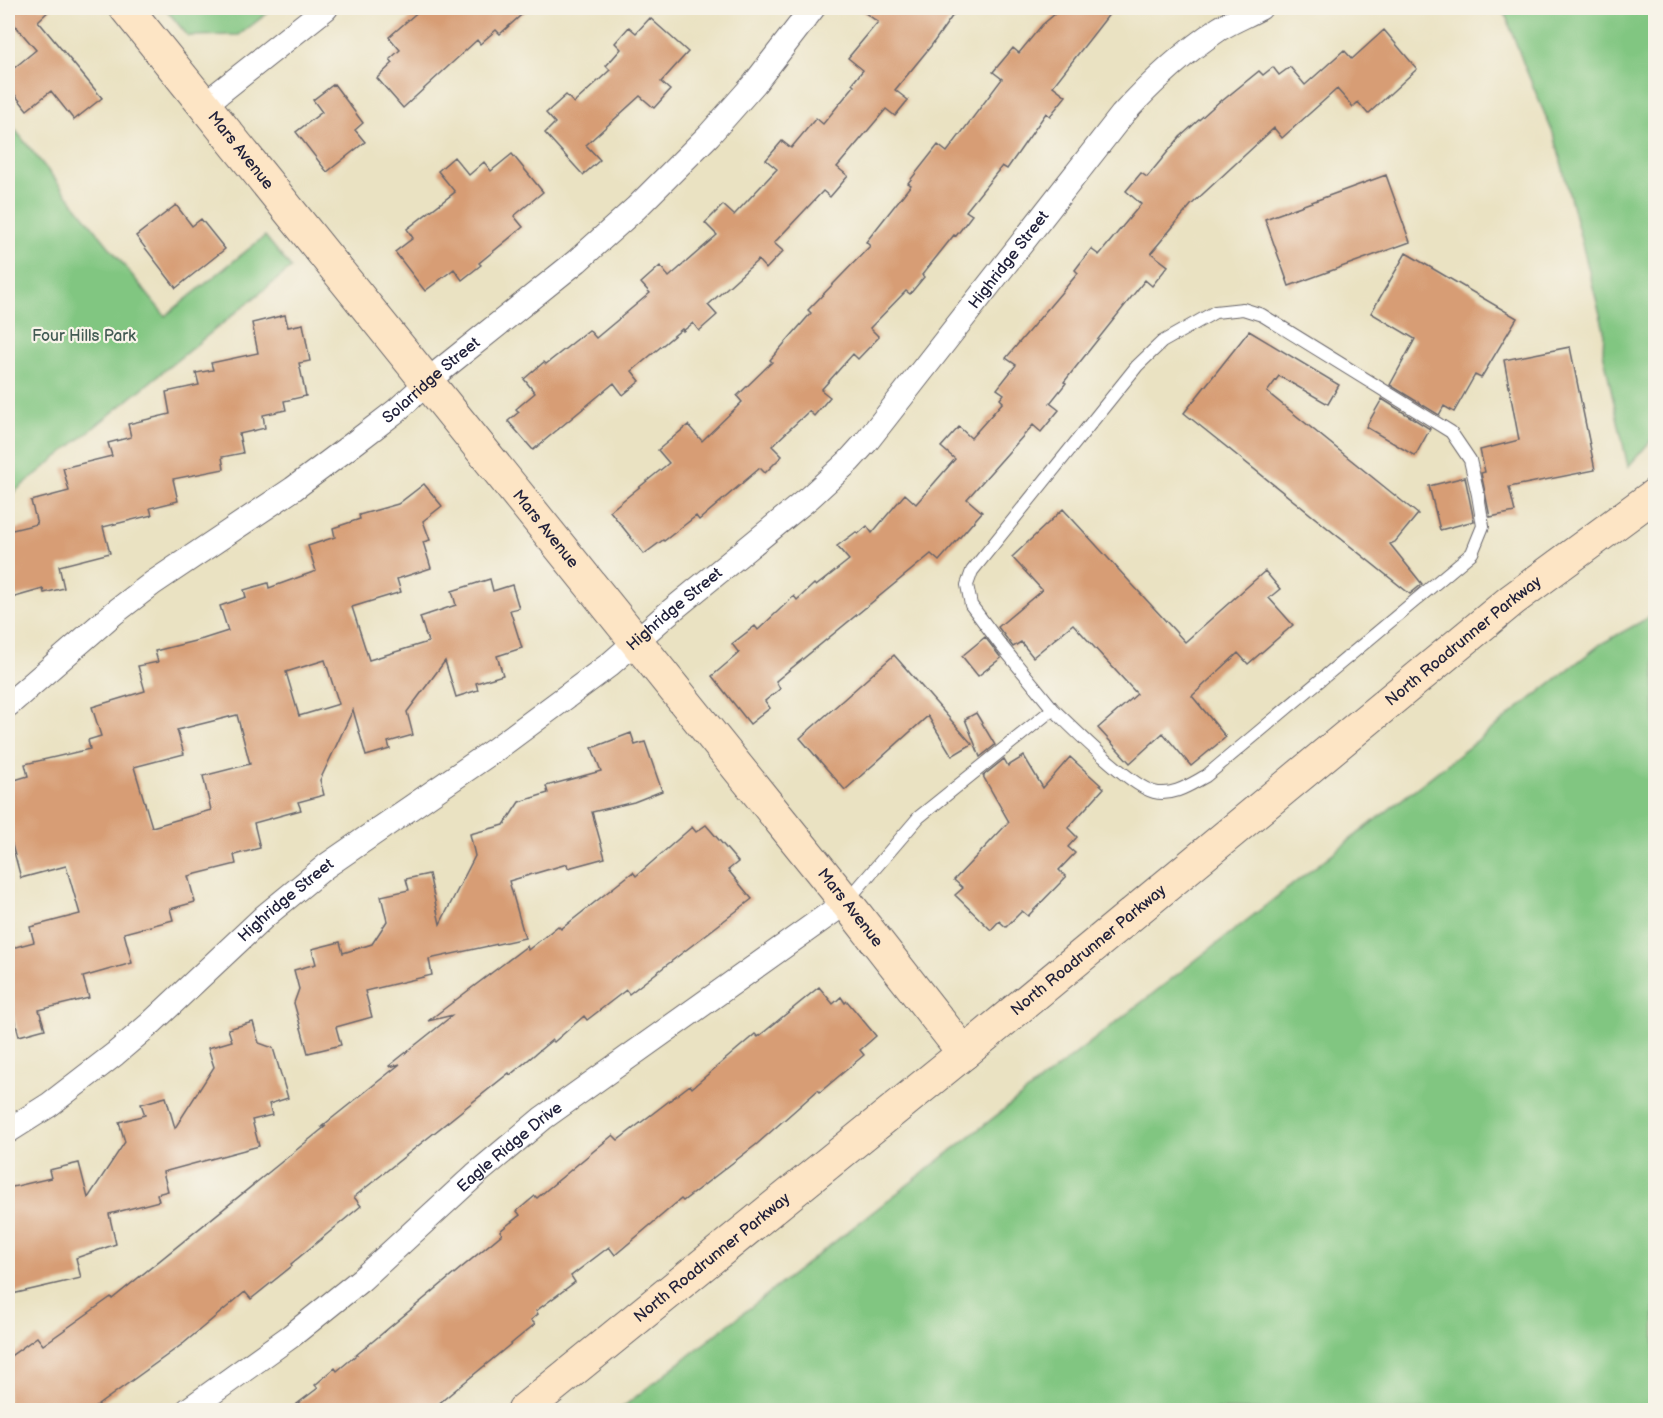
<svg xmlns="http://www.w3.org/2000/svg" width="1663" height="1418" font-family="'Balsamiq Sans',sans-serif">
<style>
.green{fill:#81c681;stroke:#52745e;stroke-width:1.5}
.building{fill:#d79d75;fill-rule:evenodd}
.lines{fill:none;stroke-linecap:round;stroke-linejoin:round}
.lane-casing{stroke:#68656a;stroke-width:14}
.street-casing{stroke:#68656a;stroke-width:26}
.secondary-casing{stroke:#68656a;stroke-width:35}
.lane{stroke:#fff;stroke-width:12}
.street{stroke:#fff;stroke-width:24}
.secondary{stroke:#fde5c5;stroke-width:33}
.labels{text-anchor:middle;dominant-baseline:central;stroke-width:4.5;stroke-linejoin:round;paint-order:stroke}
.street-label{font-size:16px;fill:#22223b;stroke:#f7f3e8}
.park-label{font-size:16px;fill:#435b54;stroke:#f7f3e8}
</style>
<rect width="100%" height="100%" fill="#f7f3e8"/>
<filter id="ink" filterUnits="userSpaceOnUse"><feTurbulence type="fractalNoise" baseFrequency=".0167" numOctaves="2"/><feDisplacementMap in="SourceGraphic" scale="12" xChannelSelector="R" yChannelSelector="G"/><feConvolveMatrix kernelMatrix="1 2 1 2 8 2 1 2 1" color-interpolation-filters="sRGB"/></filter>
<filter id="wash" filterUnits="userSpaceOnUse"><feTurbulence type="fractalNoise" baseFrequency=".008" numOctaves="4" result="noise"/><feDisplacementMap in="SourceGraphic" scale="24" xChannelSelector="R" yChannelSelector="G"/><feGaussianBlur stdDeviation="1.35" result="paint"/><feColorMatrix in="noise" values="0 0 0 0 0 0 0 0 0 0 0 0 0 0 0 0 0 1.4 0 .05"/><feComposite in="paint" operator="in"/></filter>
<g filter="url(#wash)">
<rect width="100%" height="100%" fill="#eae2c2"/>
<path class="green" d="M 165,8 L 274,8 L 239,35 L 188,36 Z
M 1503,8 L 1655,8 L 1655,436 L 1628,467 L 1603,352 L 1604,330 L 1555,138 L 1524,65 Z
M 8,121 L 165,316 L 265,236 L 291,268 L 8,497 Z
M 1655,614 L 1655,1410 L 619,1410 L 1601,644 Z"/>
<g id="blocks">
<path class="building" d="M 8,8 L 52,8 L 38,21 L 102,98 L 74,120 L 51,91 L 27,110 L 8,86 L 8,73 L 36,50 L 8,17 Z
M 422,8 L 529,8 L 500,34 L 496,30 L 480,44 L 477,40 L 403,108 L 377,78 L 393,63 L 390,59 L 400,50 L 389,37 Z
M 858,8 L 958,8 L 931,46 L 895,90 L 908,100 L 895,116 L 886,109 L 837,167 L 848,176 L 830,197 L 823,191 L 774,243 L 783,251 L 766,269 L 758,260 L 708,305 L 717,315 L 699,331 L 693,323 L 683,331 L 682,329 L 632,371 L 640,381 L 623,395 L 614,383 L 533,450 L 508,421 L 519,412 L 516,409 L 535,393 L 524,379 L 544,362 L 546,364 L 589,330 L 596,338 L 650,293 L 641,283 L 660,266 L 669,277 L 717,235 L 705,223 L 723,205 L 734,215 L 777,169 L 766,160 L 782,141 L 791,148 L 816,118 L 823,124 L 854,86 L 852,84 L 863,70 L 848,58 L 878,22 Z
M 1062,8 L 1114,8 L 1053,86 L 1066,96 L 1050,116 L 1046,113 L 1007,169 L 1002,166 L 966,211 L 972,215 L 956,236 L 954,235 L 922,275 L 924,277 L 910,294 L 906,291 L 870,328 L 879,337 L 858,359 L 853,354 L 821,390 L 830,397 L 814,416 L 809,411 L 772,446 L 782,456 L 765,473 L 760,468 L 699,520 L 696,516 L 664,541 L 663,540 L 644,554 L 610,511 L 669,463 L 658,450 L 688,425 L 702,441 L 742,402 L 737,396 L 772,362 L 770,360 L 811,313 L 808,310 L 870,246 L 866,242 L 911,185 L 908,183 L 938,145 L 947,152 L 1002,79 L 993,72 L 1013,48 L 1019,53 L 1042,25 Z
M 650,18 L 688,52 L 661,82 L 670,90 L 654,108 L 640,96 L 586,145 L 600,160 L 583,175 L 545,133 L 555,123 L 546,113 L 566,95 L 574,103 L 610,70 L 606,66 L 621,49 L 615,43 L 629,27 L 636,33 Z
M 1384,30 L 1417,69 L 1368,114 L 1358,102 L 1353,107 L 1337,89 L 1282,138 L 1274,128 L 1191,205 L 1151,253 L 1168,266 L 1152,286 L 1145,280 L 1064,382 L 1066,383 L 1050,403 L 1059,410 L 1041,432 L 1033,425 L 967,499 L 982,512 L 939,561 L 931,554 L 776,681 L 780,689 L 765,701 L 770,708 L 750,724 L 712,676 L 739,653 L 732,644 L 755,626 L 758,630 L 794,596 L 797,600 L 814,584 L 816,586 L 849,560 L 837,546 L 856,532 L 858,534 L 867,526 L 872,533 L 905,494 L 916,504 L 955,459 L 941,447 L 959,427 L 971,438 L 1003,402 L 1000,399 L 1004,394 L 997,389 L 1016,365 L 1006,358 L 1078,273 L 1075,270 L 1091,249 L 1099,255 L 1141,204 L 1126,191 L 1141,173 L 1147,177 L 1180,137 L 1221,100 L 1222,101 L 1259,71 L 1263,75 L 1273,67 L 1279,75 L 1290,67 L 1305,85 L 1344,50 L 1352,59 Z
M 334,84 L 363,123 L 355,130 L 365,142 L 327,172 L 296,132 L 322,112 L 313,100 Z
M 512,154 L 543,192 L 514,216 L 523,227 L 479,263 L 481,265 L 462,280 L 454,269 L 425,291 L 395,252 L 413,238 L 407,229 L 455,192 L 438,171 L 454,157 L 469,175 L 484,162 L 491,171 Z
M 1386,175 L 1410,242 L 1289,286 L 1265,219 Z
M 176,205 L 192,226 L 201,219 L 225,249 L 176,288 L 136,236 Z
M 1406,253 L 1517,318 L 1481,378 L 1475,375 L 1454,412 L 1444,406 L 1439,415 L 1390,385 L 1415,339 L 1371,313 Z
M 285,315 L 288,327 L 303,324 L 310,361 L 299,363 L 306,396 L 284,401 L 286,410 L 263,415 L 265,428 L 239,434 L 243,453 L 222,457 L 224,469 L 173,479 L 178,501 L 150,508 L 152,515 L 103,527 L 110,553 L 59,566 L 64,588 L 44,593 L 43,589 L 8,599 L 8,531 L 37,524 L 31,501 L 69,491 L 63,468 L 112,456 L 108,443 L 131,437 L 128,424 L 170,414 L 166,392 L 199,385 L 196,373 L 213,370 L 211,363 L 258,353 L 252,323 Z
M 1249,331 L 1339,385 L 1328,404 L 1279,376 L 1267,392 L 1418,514 L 1395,542 L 1390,544 L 1422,584 L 1410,594 L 1184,413 Z
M 1570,347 L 1595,470 L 1509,487 L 1515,512 L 1490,517 L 1481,473 L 1485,472 L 1480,450 L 1519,440 L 1504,360 Z
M 1382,399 L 1430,429 L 1415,456 L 1366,427 Z
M 1465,477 L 1474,521 L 1440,530 L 1429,486 Z
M 424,484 L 442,506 L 423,521 L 430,540 L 423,542 L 431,568 L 397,579 L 401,592 L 352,607 L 369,660 L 428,642 L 420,617 L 456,605 L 452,591 L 490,579 L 493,591 L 512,585 L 519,608 L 510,610 L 522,648 L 497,656 L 503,675 L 476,683 L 478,690 L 456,697 L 445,661 L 407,712 L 413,735 L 388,742 L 390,749 L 366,756 L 353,710 L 320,780 L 324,795 L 298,802 L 301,810 L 254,823 L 260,848 L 234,855 L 236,864 L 188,876 L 195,902 L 170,909 L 173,920 L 124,933 L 132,963 L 83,977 L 89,998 L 39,1010 L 45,1029 L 19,1036 L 8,996 L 8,949 L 34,942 L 30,927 L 80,914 L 66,866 L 21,878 L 8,830 L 8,782 L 28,776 L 25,764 L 90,749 L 88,740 L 101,736 L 92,707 L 145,691 L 138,666 L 158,662 L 155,651 L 203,639 L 228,631 L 220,606 L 246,597 L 244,590 L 268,583 L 269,588 L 316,571 L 308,546 L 335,537 L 333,528 L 360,519 L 359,515 L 398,504 ZM 325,660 L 339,704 L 299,716 L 286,672 ZM 237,715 L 250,764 L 203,776 L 211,810 L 152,827 L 134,767 L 184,754 L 177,730 Z
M 1063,509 L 1185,642 L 1265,571 L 1280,589 L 1269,598 L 1293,625 L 1248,664 L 1238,653 L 1192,696 L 1226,737 L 1191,766 L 1163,733 L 1130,763 L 1098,728 L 1137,694 L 1073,624 L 1033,657 L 1021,642 L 1013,647 L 998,627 L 1042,590 L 1012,557 Z
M 985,637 L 1001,658 L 978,676 L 962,656 Z
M 894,655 L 972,744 L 952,756 L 928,716 L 845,790 L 800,738 Z
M 976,713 L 995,745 L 980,757 L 965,719 Z
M 631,733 L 635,745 L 645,742 L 662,791 L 634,802 L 592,812 L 605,858 L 568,868 L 567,864 L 509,881 L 525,938 L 429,959 L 432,975 L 365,991 L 372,1017 L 336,1027 L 341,1045 L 308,1053 L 294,1003 L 299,989 L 294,970 L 316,964 L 312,949 L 340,942 L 343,953 L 372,944 L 387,921 L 381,896 L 409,890 L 406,879 L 429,874 L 440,924 L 475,856 L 470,834 L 504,825 L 519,802 L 548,793 L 546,786 L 601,771 L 592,748 Z
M 1024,756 L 1043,788 L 1070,757 L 1104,788 L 1068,828 L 1077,837 L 1068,847 L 1075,853 L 1059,870 L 1066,877 L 1028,916 L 1022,911 L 1006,927 L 999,921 L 991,930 L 955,895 L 963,888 L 954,880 L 1009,822 L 983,776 L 1004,759 L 1008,766 Z
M 706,825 L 738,862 L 728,870 L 752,899 L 629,994 L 626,990 L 587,1020 L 584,1016 L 554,1042 L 552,1040 L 510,1075 L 509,1073 L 354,1197 L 361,1206 L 291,1264 L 292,1266 L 251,1299 L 245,1292 L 184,1343 L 91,1410 L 8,1410 L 8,1358 L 37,1337 L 43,1345 L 111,1297 L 112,1299 L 326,1126 L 321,1127 L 400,1064 L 390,1067 L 389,1066 L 453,1015 L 428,1021 L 527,946 L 528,950 L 558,926 L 561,929 L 633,872 L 636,876 L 692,827 L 696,832 Z
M 819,987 L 833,1004 L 841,997 L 845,1003 L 847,1001 L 876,1036 L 860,1050 L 864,1055 L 820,1092 L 818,1090 L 757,1144 L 683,1201 L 681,1199 L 615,1255 L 609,1247 L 571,1276 L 575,1282 L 536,1311 L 538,1314 L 531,1320 L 535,1324 L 431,1410 L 289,1410 L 318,1388 L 315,1385 L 335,1368 L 337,1371 L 502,1234 L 500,1231 L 520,1215 L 517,1211 L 535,1196 L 537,1198 L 613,1135 L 618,1140 L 690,1085 L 692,1088 L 755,1034 L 758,1037 Z
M 253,1022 L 259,1043 L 273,1048 L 288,1098 L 269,1104 L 272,1115 L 252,1120 L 259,1146 L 163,1172 L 168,1191 L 157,1194 L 159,1201 L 109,1214 L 116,1244 L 76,1258 L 81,1278 L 8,1295 L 8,1188 L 51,1178 L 49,1170 L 79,1163 L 88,1198 L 125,1142 L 119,1122 L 145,1115 L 141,1104 L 166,1097 L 175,1128 L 214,1067 L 208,1048 L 232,1041 L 228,1029 Z"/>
</g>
</g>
<g filter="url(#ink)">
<use href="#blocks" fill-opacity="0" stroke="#68656a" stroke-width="1.5"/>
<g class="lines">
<defs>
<path id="lane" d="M 847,901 L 919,817 L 1053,709 C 1074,729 1130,786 1154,792 C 1173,797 1191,784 1206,776 L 1472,553 L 1483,526 L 1478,495 L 1470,460 L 1451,432 L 1262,315 L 1243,309 L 1215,312 L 1162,342 L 1137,366 L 972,571 L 967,585 L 971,605 L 1000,644 L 1053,709"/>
<g id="street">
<path d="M 205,104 L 326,8"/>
<path id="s1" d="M 8,705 L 114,613 L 153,583 L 293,489 L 353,444 L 396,411 L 441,370 L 577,261 L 636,208 L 709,135 L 755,83 L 813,8"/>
<path id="s2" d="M 8,1131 L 49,1105 L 115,1054 L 150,1024 L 265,916 L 326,866 L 496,749 L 609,665 L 666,615 L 810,497 L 849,461 L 867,441 L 1122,115 C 1151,83 1183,53 1219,29 C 1232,21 1247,15 1260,8"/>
<path id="s3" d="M 188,1410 L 291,1336 L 362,1279 L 475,1175 L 543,1118 L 846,902"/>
</g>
<g id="secondary">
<path id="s4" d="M 126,8 L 846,902 L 964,1053"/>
<path id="s5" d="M 524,1410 L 964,1053 L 1512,600 L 1656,494"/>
</g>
</defs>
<use href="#lane" class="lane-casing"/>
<use href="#street" class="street-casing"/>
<use href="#secondary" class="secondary-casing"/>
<use href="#lane" class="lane"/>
<use href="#street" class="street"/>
<use href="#secondary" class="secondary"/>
</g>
</g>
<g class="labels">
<g class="street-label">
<text stroke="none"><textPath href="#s4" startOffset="183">Mars Avenue</textPath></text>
<text stroke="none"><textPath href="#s2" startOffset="1334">Highridge Street</textPath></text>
<text stroke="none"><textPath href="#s1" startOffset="534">Solarridge Street</textPath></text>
<text stroke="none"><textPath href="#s4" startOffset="669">Mars Avenue</textPath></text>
<text stroke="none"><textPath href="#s2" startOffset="848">Highridge Street</textPath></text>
<text stroke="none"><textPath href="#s5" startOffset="1214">North Roadrunner Parkway</textPath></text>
<text stroke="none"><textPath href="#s2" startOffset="362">Highridge Street</textPath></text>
<text stroke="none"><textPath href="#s4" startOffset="1155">Mars Avenue</textPath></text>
<text stroke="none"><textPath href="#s5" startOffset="728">North Roadrunner Parkway</textPath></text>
<text stroke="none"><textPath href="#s3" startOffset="416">Eagle Ridge Drive</textPath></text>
<text stroke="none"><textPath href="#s5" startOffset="242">North Roadrunner Parkway</textPath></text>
</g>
<g class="park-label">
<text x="84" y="336">Four Hills Park</text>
</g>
</g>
<rect width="1663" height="1418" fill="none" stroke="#f7f3e8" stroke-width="30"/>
</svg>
